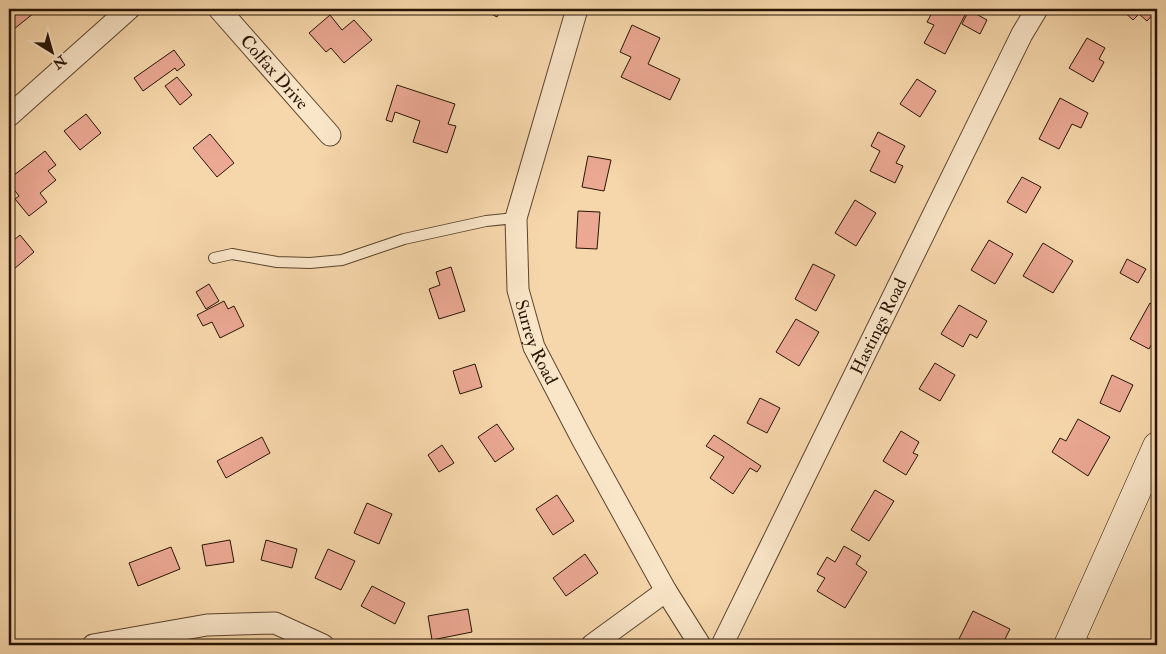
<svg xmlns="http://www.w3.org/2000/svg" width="1166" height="654" font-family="'IM FELL Double Pica',serif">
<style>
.building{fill:#eba893;stroke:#281403}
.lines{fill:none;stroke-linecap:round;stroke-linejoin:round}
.lane-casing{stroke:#5c452d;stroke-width:12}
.street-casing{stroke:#5c452d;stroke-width:23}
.secondary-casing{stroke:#281403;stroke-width:29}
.lane{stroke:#f9e5c8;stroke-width:10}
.street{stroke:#f9e5c8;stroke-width:21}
.secondary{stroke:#f9e5c8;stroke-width:28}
.labels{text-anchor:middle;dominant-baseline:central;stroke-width:4;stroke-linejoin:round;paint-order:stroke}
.street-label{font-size:18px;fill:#281403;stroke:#f9e5c8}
</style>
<rect width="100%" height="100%" fill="#f6d7ab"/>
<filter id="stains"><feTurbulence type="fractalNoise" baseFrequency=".004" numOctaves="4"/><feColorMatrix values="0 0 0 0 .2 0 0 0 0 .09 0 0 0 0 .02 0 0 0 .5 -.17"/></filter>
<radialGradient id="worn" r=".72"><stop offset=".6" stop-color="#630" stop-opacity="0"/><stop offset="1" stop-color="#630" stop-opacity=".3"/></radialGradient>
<path class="building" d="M 9,9 L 39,9 L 9,33 Z
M 482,9 L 501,9 L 497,17 Z
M 934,9 L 968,9 L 945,54 L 924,43 L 934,25 L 927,22 Z
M 1121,9 L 1157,9 L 1157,10 L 1147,21 L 1139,14 L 1133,20 Z
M 969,10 L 987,20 L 980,34 L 962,24 Z
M 330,15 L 342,30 L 354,20 L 372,40 L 344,63 L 331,48 L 326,52 L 309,33 Z
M 632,25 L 660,38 L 648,64 L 680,79 L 670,100 L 621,77 L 631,57 L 620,52 Z
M 1087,38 L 1105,48 L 1099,59 L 1104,62 L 1093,82 L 1069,68 Z
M 174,50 L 185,65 L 177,71 L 175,68 L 143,91 L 134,78 Z
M 177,77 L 192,95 L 180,105 L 165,86 Z
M 917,79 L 936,91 L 920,117 L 900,104 Z
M 397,85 L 455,104 L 448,124 L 456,126 L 447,153 L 413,142 L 420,121 L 395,112 L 392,122 L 386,120 Z
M 1060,98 L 1088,113 L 1081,128 L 1072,124 L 1059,149 L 1039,139 Z
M 86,114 L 101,133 L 80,150 L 64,131 Z
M 878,132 L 905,146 L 896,163 L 903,166 L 895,183 L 870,171 L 880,151 L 871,146 Z
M 210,134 L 234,163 L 217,177 L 193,148 Z
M 45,151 L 56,165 L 48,171 L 56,180 L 40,193 L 47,202 L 29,216 L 15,199 L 19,196 L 9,183 L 9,179 Z
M 588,156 L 611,160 L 604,191 L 582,187 Z
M 1022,177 L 1041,187 L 1026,213 L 1007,202 Z
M 855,200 L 876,213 L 856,246 L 835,233 Z
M 578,211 L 600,212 L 597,249 L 576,248 Z
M 20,235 L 34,252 L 14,269 L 9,262 L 9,244 Z
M 989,240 L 1013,254 L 995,284 L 971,270 Z
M 1043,243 L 1073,261 L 1053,293 L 1023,276 Z
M 1127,259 L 1146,269 L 1138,283 L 1120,273 Z
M 813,264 L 835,275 L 816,311 L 795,299 Z
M 451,267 L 465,311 L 439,319 L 429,289 L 440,285 L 436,272 Z
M 209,284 L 219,301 L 206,309 L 196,292 Z
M 224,301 L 228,309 L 234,306 L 244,326 L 220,338 L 212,322 L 203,326 L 197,315 Z
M 1150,303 L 1157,307 L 1157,334 L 1149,349 L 1130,339 Z
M 959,305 L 987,321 L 977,338 L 970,334 L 963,347 L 941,334 Z
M 796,319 L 819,332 L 799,366 L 776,352 Z
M 935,363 L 955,375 L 940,401 L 919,389 Z
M 475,364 L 482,387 L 460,394 L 453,371 Z
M 1112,375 L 1133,385 L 1120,412 L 1100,403 Z
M 760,398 L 780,408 L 767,433 L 747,423 Z
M 1078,419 L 1110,437 L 1088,476 L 1052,452 L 1060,438 L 1066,441 Z
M 497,424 L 514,449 L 495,462 L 478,437 Z
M 901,431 L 919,442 L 913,453 L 918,455 L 906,475 L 883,461 Z
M 714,435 L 761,466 L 757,472 L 750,468 L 733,494 L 710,478 L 724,457 L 706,446 Z
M 262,437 L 270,453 L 226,478 L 217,461 Z
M 442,445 L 454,463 L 439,472 L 428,455 Z
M 875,490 L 894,501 L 869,541 L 851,530 Z
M 557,495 L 574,521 L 553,535 L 536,509 Z
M 367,503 L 392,514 L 379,544 L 354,533 Z
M 230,540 L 234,562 L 206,566 L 202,545 Z
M 266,540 L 297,549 L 292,568 L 261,560 Z
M 844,546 L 861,556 L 856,564 L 867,572 L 845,608 L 817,591 L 825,578 L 817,574 L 827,557 L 835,562 Z
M 171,547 L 180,569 L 138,586 L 129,563 Z
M 328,549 L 355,561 L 341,590 L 315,578 Z
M 585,554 L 598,573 L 566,596 L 553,578 Z
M 372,586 L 405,603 L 395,624 L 361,606 Z
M 468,609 L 472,632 L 432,640 L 428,616 Z
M 973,611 L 1010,629 L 1002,645 L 956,645 Z"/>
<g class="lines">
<defs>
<path id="lane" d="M 214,258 L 232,254 L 277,262 L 310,263 L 342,260 L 404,239 L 486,221 L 516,218
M 1072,638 L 1090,645"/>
<g id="street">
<path id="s1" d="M 219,9 L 330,135"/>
<path id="s2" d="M 577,9 L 516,218 L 518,290 L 534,347 L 582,439 L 666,591 L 700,645"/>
<path d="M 9,116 L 129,9"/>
<path d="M 93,645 L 207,625 L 275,623 L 323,645"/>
<path d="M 592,645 L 666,591"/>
<path id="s3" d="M 722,645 L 1022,34 L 1037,9"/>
</g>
<path id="secondary" d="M 1068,645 L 1157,446"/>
</defs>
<use href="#lane" class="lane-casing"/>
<use href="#street" class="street-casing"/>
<use href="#secondary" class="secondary-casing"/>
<use href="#lane" class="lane"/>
<use href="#street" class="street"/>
<use href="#secondary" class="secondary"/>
</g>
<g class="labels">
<g class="street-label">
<text stroke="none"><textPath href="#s1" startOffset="84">Colfax Drive</textPath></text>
<text stroke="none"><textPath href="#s3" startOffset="355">Hastings Road</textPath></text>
<text stroke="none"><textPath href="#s2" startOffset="345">Surrey Road</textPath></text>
</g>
</g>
<rect width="1166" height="654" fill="none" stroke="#f6d7ab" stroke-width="30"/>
<rect x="10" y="10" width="1146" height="634" fill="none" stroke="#281403" stroke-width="2.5"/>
<rect x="15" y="15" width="1136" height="624" fill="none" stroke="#281403"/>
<g transform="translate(52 52) rotate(143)" stroke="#f9e5c8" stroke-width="4" paint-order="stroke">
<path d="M0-4L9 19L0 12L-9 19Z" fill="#281403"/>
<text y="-8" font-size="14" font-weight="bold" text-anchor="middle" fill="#281403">N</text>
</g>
<rect width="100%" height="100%" filter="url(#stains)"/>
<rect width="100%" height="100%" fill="url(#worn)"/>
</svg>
